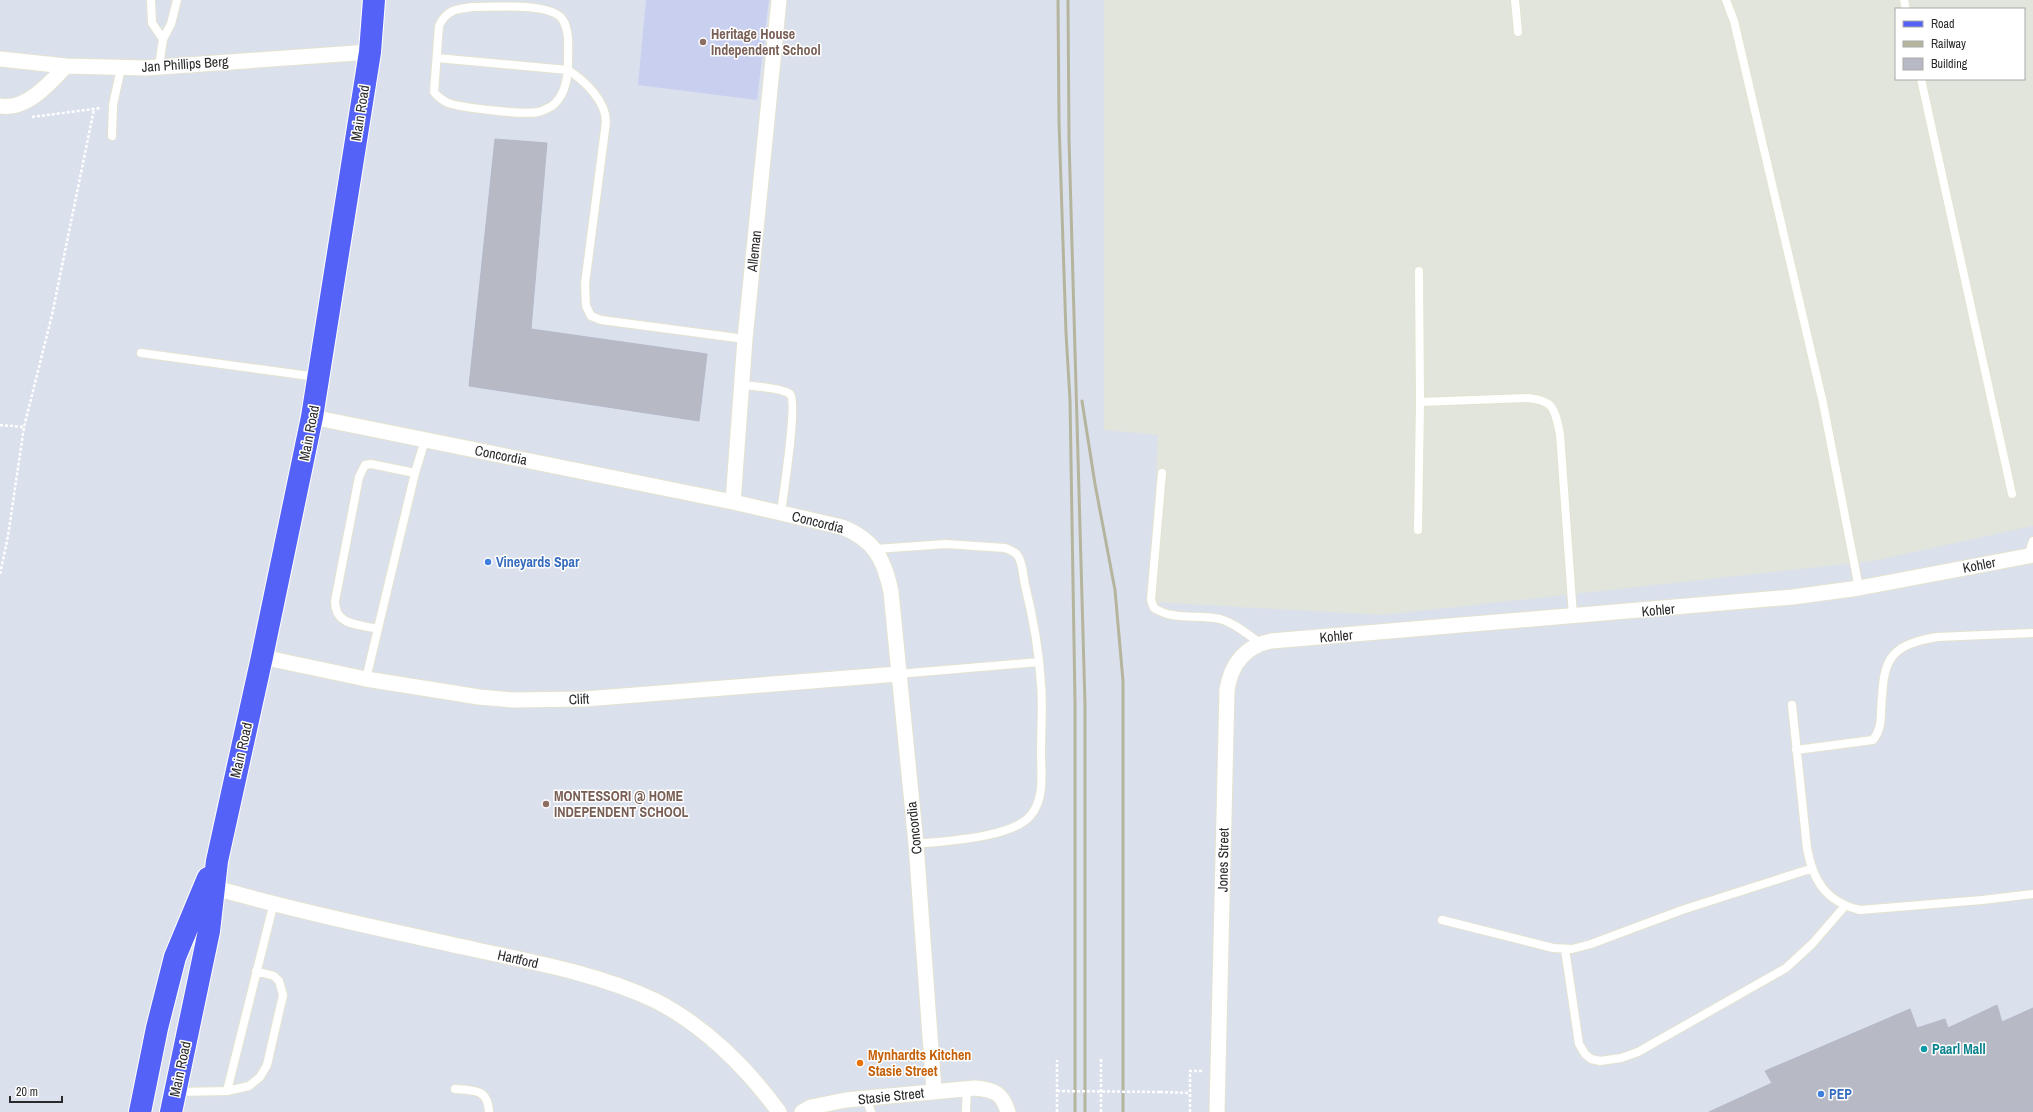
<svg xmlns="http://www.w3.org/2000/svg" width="2033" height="1112" font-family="'Archivo Narrow',sans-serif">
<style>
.industrial{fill:#e1e5dc;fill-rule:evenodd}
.education{fill:#c9cfef}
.building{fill:#b7bac5;stroke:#b4b8c8}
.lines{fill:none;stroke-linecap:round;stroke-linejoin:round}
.lane-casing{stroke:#e3e3d0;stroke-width:10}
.street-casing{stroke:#e3e3d0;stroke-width:17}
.primary-casing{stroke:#fff;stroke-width:24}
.path{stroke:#fff;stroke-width:2.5;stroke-dasharray:3 2;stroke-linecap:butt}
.lane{stroke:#fff;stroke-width:8}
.street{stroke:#fff;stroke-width:15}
.primary{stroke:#5462f8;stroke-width:22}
.rail{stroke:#b5b59d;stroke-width:3}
.path-bridge{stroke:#fff;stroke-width:2.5;stroke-dasharray:3 2;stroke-linecap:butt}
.education-dot{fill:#8d6e63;stroke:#fff;stroke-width:1.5}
.shop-dot{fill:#3f7fe0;stroke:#fff;stroke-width:1.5}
.culture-dot{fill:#0f9aa8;stroke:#fff;stroke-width:1.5}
.food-dot{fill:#e8710a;stroke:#fff;stroke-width:1.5}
.labels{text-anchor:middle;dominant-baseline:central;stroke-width:3;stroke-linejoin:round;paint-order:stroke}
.education-label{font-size:14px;font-weight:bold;fill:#785e54;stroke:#fff;text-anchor:start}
.street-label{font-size:14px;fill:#2a2a2a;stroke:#fff}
.shop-label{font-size:14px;font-weight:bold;fill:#366cbe;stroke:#fff;text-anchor:start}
.culture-label{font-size:14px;font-weight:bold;fill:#0d838f;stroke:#fff;text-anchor:start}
.food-label{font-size:14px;font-weight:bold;fill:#c56008;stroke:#fff;text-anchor:start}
</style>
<rect width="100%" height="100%" fill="#dbe0ed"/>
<path class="industrial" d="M 1104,0 L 2033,0 L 2033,526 L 1873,561 L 1383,615 L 1150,602 L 1158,435 L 1104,430 ZM 1896,9 L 2024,9 L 2024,79 L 1896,79 Z"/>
<path class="education" d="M 646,0 L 769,0 L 757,100 L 638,85 Z"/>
<path class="building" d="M 495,139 L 547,143 L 531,329 L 707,354 L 699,421 L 469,386 Z
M 1997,1005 L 2002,1022 L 2033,1008 L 2033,1112 L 1709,1112 L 1772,1083 L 1765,1071 L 1910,1009 L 1917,1028 L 1945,1019 L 1948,1028 Z"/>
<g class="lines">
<defs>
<path id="lane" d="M 151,0 L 152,23 L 163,39 L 159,66
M 1515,0 L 1518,32
M 1726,0 L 1734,21 L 1823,403 L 1859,588
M 1904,0 L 1906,9
M 473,7 C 493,7 552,2 563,20 C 570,33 568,48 568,62 C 568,77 565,96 552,106 C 548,108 543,111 538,112 C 524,115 463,108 448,103 C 442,100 438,97 434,92 L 439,26 C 446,10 456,9 473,7 Z
M 163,39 L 171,24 L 177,0
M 437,58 L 568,70 C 585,81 606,101 606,122 L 585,284 L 586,306 L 591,316 L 601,320 L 745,339
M 1921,79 L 2012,494
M 112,136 L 113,105 L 121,68
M 1419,271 L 1420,402 L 1528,398 C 1554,400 1555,410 1560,434 L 1573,616
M 141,353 L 317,377
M 742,385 C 753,386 782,388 790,394 C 798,402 783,496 781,513
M 1162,473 L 1151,600 L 1154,608 C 1174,621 1198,614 1220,619 C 1235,623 1248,635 1260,643
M 1418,530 L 1420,402
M 876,549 L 946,544 L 1005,548 C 1010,550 1015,551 1018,556 C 1023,564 1023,576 1025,585 C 1033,617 1039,651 1041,684 C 1043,707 1041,730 1041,753 C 1041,773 1045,798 1031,815 C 1013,838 945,841 916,844
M 2028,556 L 2033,541
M 378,629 C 358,624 335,626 335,601 L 359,477 L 365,465 L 371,464 L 415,473 L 425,440
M 898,674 L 1039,662
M 366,679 L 415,473
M 1792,705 L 1807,848 C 1813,881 1826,902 1860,910 L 1982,900 L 2033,894
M 1796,750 L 1873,740 C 1880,731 1881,722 1881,711 C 1884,663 1884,646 1937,637 L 2033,633
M 1442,920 L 1553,948 L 1572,949 L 1591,944 L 1682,910 L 1810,869
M 1565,949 L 1579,1044 L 1585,1054 L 1591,1059 L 1600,1061 L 1621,1058 L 1638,1052 L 1786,968 L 1812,944 L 1845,906
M 455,1089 C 474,1090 488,1089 489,1112
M 227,1091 L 274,902
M 176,1092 L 227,1091 L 249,1086 L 260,1077 L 267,1065 L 283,995 L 279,981 L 274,976 L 256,971
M 866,1098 L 871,1112
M 966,1112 L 967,1088"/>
<path id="street" d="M 0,59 L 66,66 L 146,68 L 370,52
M 0,106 C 26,111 50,83 66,66
M 312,417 L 733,502 L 842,527 C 874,540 884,558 891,592 L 916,844 L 934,1091
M 733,502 L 745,339 L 779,0
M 262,657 L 366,679 L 479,697 L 512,700 L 585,699 L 898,674
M 205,885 C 295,911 387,930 477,950 C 537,963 599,974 654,1000 C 704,1025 747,1068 779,1112
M 802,1112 L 811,1107 L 846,1100 L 975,1088 C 995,1090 1002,1093 1008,1112
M 1217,1112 L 1227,690 C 1231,664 1245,646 1271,641 L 1793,597 L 1859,588 L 2033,555"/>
<path id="primary" d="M 140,1112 L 157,1028 L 175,957 L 208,878
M 171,1112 L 209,931 L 217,861 L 262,657 L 312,417 L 370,52 L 374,0"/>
</defs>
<use href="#lane" class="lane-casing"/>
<use href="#street" class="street-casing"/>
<use href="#primary" class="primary-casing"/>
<path class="path" d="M 32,117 L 101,108
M 0,425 L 24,427 L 52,315 L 94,109
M 0,574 L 8,536 L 24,427
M 1160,1092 L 1190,1093
M 1057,1112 L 1057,1060
M 1101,1112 L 1101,1059
M 1190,1112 L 1190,1071 L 1203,1071"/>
<use href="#lane" class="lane"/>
<use href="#street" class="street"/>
<use href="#primary" class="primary"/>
<path class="rail" d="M 1058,0 L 1059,122 L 1066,333 L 1070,400 L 1075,703 L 1075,1112
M 1068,0 L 1069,139 L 1085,704 L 1085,1112
M 1082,401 L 1095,484 L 1115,590 L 1123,681 L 1123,1112"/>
<path class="path-bridge" d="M 1057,1091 L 1160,1092"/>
</g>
<g class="education-dot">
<circle cx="703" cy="42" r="4"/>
<circle cx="546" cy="804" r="4"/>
</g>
<g class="shop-dot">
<circle cx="488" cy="562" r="4"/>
<circle cx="1821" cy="1094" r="4"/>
</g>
<circle class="culture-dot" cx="1924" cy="1049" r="4"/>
<circle class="food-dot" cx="860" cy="1063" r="4"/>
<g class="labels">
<g class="education-label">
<text x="711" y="34">Heritage House<tspan x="711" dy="16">Independent School</tspan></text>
<text x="554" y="796">MONTESSORI @ HOME<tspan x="554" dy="16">INDEPENDENT SCHOOL</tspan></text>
</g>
<g class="street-label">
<text transform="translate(185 64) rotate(-4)">Jan Phillips Berg</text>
<text transform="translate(360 113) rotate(-81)">Main Road</text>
<text transform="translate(754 251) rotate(-84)">Alleman</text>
<text transform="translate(309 433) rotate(-79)">Main Road</text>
<text transform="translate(501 455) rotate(11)">Concordia</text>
<text transform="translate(818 522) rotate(14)">Concordia</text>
<text transform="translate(1979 565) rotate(-11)">Kohler</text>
<text transform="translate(1658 610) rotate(-5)">Kohler</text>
<text transform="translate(1336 636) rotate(-5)">Kohler</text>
<text transform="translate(579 699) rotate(-3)">Clift</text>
<text transform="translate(241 750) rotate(-77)">Main Road</text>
<text transform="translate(914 828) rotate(-96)">Concordia</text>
<text transform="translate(1223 860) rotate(-89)">Jones Street</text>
<text transform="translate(518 959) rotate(13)">Hartford</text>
<text transform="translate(180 1069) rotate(-78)">Main Road</text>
<text transform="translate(891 1096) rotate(-6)">Stasie Street</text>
</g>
<g class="shop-label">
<text x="496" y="562">Vineyards Spar</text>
<text x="1829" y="1094">PEP</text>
</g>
<g class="culture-label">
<text x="1932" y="1049">Paarl Mall</text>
</g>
<g class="food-label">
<text x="868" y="1055">Mynhardts Kitchen<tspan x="868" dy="16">Stasie Street</tspan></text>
</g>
</g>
<rect x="1895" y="8" width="130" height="72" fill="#ffffff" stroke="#aaaaaa"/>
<rect x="1903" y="21" width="20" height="6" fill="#5462f8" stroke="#aaaaaa"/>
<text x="1931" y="28" font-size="12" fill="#2a2a2a">Road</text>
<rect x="1903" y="41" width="20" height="6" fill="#b5b59d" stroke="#aaaaaa"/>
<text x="1931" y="48" font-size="12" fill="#2a2a2a">Railway</text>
<rect x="1903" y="58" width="20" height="12" fill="#b7bac5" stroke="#aaaaaa"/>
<text x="1931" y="68" font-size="12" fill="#2a2a2a">Building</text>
<path d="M10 1096v6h52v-6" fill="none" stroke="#2a2a2a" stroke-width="2"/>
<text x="16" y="1096" font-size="12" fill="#2a2a2a" stroke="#ffffff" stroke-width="3" paint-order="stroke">20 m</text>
</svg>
